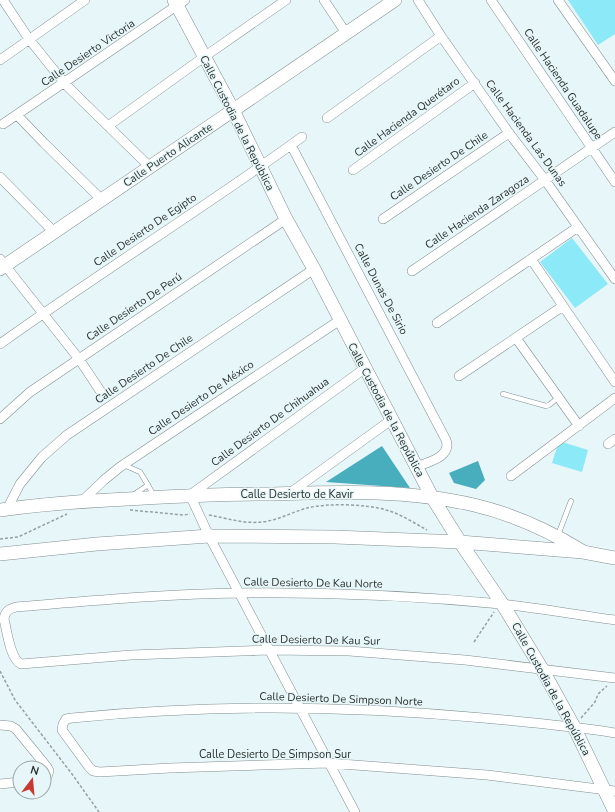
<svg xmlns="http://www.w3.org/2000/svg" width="615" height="812" font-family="'Nunito Sans',sans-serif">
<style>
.green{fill:#8ce9f7}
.water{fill:#48adbc}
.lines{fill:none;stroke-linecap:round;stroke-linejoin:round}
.lane-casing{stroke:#818e90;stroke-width:5.5}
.street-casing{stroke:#818e90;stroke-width:10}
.secondary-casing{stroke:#818e90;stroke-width:14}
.path{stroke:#95a0a2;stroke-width:1.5;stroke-dasharray:3 2;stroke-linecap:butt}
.lane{stroke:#fff;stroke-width:4.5}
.street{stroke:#fff;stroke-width:9}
.secondary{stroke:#fff;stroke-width:13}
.labels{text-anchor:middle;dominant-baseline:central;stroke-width:3;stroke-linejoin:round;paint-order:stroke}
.street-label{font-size:11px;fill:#2b3131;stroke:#e7f6f8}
</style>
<rect width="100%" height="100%" fill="#e7f6f8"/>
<path class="green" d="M 568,0 L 615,0 L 615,34 L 598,45 Z
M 572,238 L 608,284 L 575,308 L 540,262 Z
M 559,441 L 588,450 L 582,472 L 552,463 Z"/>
<path class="water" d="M 382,446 L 410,488 L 326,482 Z
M 478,461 L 485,480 L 476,489 L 454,483 L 449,473 Z"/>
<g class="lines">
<defs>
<path id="lane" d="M 503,394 L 546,406 L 549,405 L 558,398
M 124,465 L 140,472 L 148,485
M 133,495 L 148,485 L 154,496
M 558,535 L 571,501"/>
<path id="street" d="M 3,0 L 29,39 L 65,84 L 150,167
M 324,0 L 346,33
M 418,0 L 441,36 L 509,133 L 545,180 L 615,279
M 491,0 L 615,182
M 558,0 L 615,81
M 0,60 L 85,0
M 17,115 L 44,143 L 102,200
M 327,118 L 441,36
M 3,124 L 185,0
M 108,126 L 204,57 L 286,0
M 291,145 L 446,440 C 452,457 428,462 416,467
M 353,170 L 475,83
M 0,177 L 54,232
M 383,219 L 509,133
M 0,259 L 79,359 L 101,392
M 531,259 L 615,382
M 412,271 L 615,132
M 437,323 L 578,227
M 516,338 L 579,426
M 0,344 C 99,273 204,208 302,137
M 459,376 L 563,306
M 0,419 L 30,392 L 286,219
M 608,444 L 615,439
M 511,476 L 615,398
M 290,493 L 391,420
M 81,502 L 104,480 L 120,467 L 340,320
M 7,509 L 20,484 L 42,457 L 67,435 L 314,269
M 615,620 C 577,615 539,608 501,604 C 414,596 326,592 239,593 C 164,594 90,601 16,607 C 9,609 5,611 4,619 C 7,631 10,659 21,664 L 131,655 L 270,650 L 349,651 L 465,660 L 615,678
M 0,725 L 11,726 L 16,729 L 47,767 L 49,771 L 47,777 L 44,778
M 615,733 C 571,726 527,722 483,718 C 345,705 209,704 72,718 L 66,719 L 63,724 L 62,730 L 89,767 L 93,771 L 100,772 L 170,768 L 328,763 L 487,775 L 615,791
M 0,784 L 20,782
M 355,812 L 209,536 L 190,495 L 364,369"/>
<path id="secondary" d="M 174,0 L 233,110 L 286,219 L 314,269 L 432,497 L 460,542 L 503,605 L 542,669 L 574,727 L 615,812
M 0,269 L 395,0
M 0,510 C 36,505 72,502 109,500 C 162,497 215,494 269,494 C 337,492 407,489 474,505 C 512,514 548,530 582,551
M 0,554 L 97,544 L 209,536 L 335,537 L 460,542 L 583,552 L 615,558"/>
</defs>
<use href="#lane" class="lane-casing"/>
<use href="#street" class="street-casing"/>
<use href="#secondary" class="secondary-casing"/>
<path class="path" d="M 130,510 L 184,515 L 190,514
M 209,515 C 226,518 244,524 261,522 C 277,521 292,512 307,508 C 327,503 367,504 386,510 C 401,514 414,523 427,530
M 0,539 L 18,537 L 67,514
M 474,642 L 494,612
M 0,671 L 15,700 L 72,774 L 99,812
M 581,718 L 595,702 L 598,694 L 607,686"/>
<use href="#lane" class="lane"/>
<use href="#street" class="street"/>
<use href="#secondary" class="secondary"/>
</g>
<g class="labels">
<g class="street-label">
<text transform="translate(88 53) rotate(-34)">Calle Desierto Victoria</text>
<text transform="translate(563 84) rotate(56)">Calle Hacienda Guadalupe</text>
<text transform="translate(407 117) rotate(-36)">Calle Hacienda Querétaro</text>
<text transform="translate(237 123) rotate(63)">Calle Custodia de la República</text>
<text transform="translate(526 133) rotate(54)">Calle Hacienda Las Dunas</text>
<text transform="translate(168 155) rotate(-34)">Calle Puerto Alicante</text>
<text transform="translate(439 166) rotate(-34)">Calle Desierto De Chile</text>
<text transform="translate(477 212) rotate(-34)">Calle Hacienda Zaragoza</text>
<text transform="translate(145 230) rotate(-34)">Calle Desierto De Egipto</text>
<text transform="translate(381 289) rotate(62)">Calle Dunas De Sirio</text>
<text transform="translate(134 307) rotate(-34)">Calle Desierto De Perú</text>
<text transform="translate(144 369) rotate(-34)">Calle Desierto De Chile</text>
<text transform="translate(201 398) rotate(-34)">Calle Desierto De México</text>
<text transform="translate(386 410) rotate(62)">Calle Custodia de la República</text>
<text transform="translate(270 422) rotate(-36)">Calle Desierto De Chihuahua</text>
<text x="297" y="494">Calle Desierto de Kavir</text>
<text transform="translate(313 583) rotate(1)">Calle Desierto De Kau Norte</text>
<text transform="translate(316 640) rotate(1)">Calle Desierto De Kau Sur</text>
<text transform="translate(551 689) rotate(61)">Calle Custodia de la República</text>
<text transform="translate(341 699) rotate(2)">Calle Desierto De Simpson Norte</text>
<text x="275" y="754">Calle Desierto De Simpson Sur</text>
</g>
</g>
<g transform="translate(32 780) rotate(16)"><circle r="19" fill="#e7f6f8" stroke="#9ca7a8"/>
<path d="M0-3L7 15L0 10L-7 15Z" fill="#c73931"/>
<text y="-6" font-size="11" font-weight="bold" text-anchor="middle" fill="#2b3131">N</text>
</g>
</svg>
